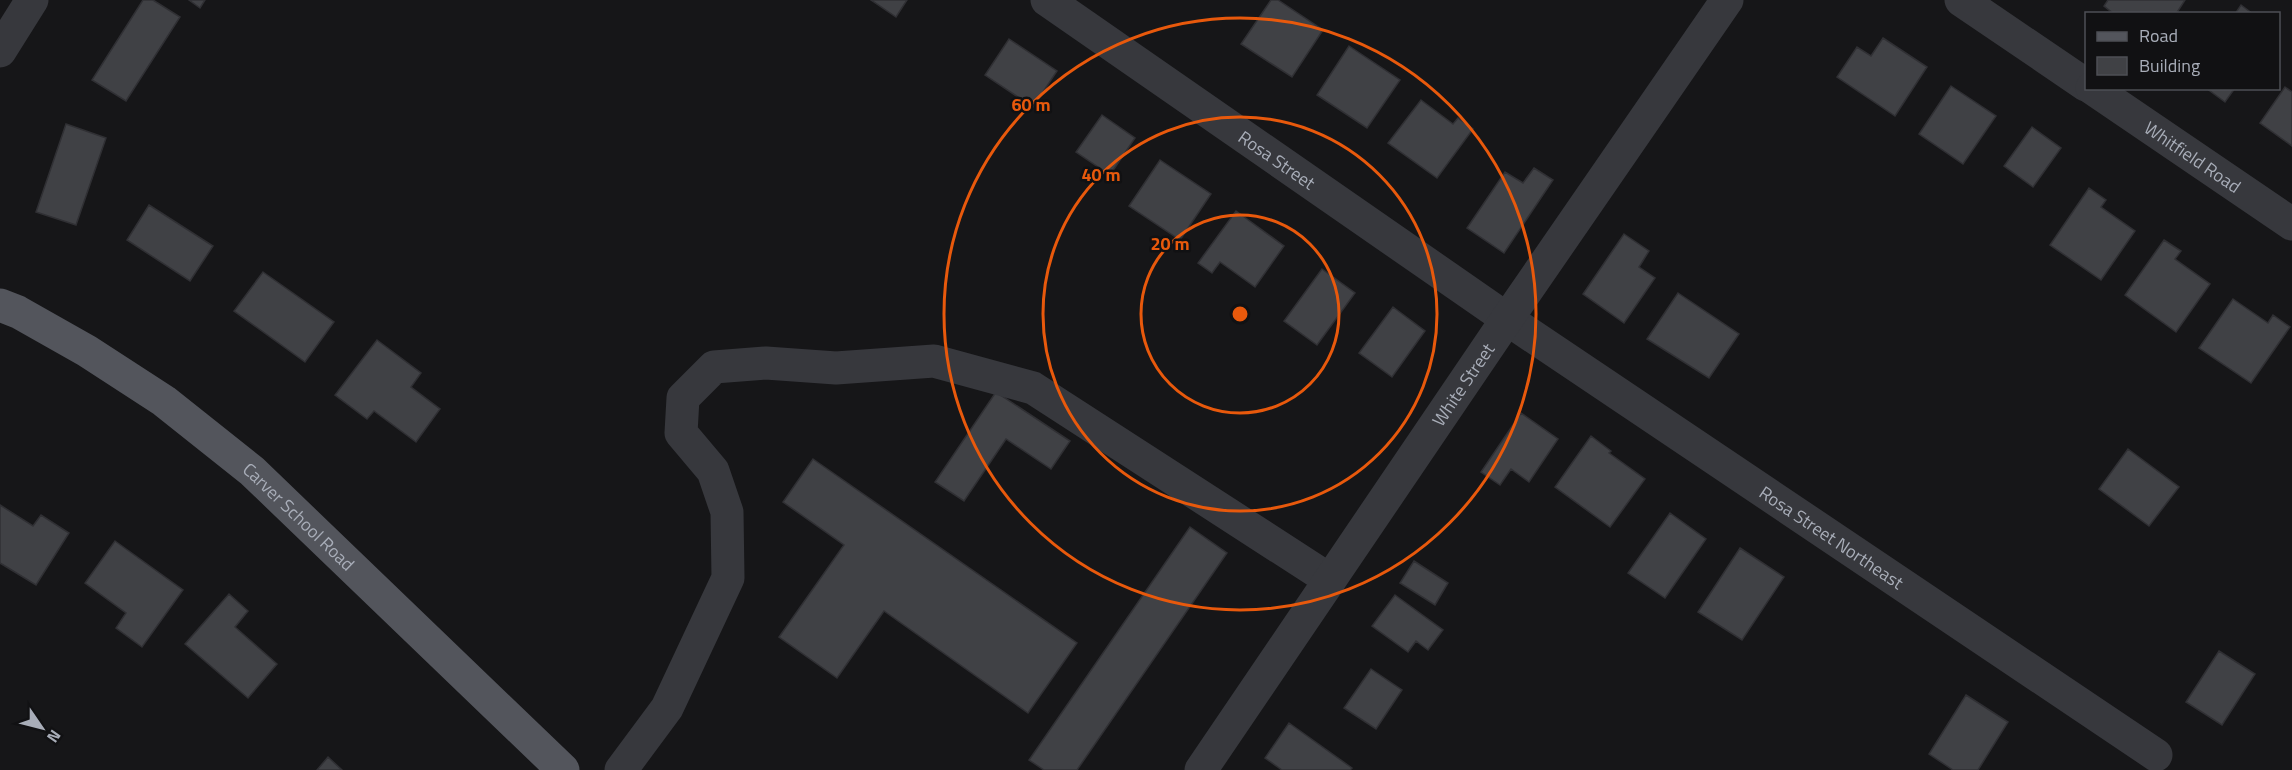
<svg xmlns="http://www.w3.org/2000/svg" width="2292" height="770" font-family="'Titillium Web',sans-serif">
<style>
.building{fill:#404145;stroke:#303034;stroke-width:1.5}
.lines{fill:none;stroke-linecap:round;stroke-linejoin:round}
.minor{stroke:#37383d;stroke-width:33}
.major{stroke:#53555c;stroke-width:33}
.ring{fill:none;stroke:#e8590c;stroke-width:3}
.labels{text-anchor:middle;dominant-baseline:central;stroke-width:5;stroke-linejoin:round;paint-order:stroke}
.street-label{font-size:18px;fill:#a8adb8;stroke:#111113}
.centre{fill:#e8590c;stroke:#111113;stroke-width:3}
.ring-label{font-size:18px;text-anchor:middle;font-weight:bold;fill:#e8590c;stroke:#111113;stroke-width:5;stroke-linejoin:round;paint-order:stroke}
</style>
<rect width="100%" height="100%" fill="#161618"/>
<path class="building" d="M 143,0 L 153,0 L 180,17 L 126,101 L 92,80 Z
M 189,0 L 205,0 L 200,8 Z
M 871,0 L 907,0 L 896,17 Z
M 1271,0 L 1278,0 L 1323,30 L 1292,77 L 1241,44 Z
M 2108,0 L 2185,0 L 2176,14 L 2114,14 L 2104,6 Z
M 2241,5 L 2253,14 L 2235,14 Z
M 1883,38 L 1927,67 L 1895,116 L 1837,77 L 1857,47 L 1871,56 Z
M 1009,39 L 1057,71 L 1033,107 L 985,75 Z
M 1349,46 L 1400,80 L 1367,128 L 1317,95 Z
M 1951,86 L 1996,116 L 1963,164 L 1919,134 Z
M 2285,87 L 2292,92 L 2292,146 L 2260,123 Z
M 2206,88 L 2235,88 L 2225,102 Z
M 1421,100 L 1453,124 L 1458,118 L 1473,129 L 1437,178 L 1388,143 Z
M 1102,115 L 1135,138 L 1110,175 L 1076,152 Z
M 66,124 L 106,138 L 76,225 L 36,212 Z
M 2032,127 L 2061,148 L 2033,187 L 2004,166 Z
M 1160,160 L 1211,194 L 1180,240 L 1129,206 Z
M 1534,168 L 1553,180 L 1504,253 L 1467,228 L 1505,172 L 1523,183 Z
M 2089,188 L 2106,200 L 2101,207 L 2135,231 L 2101,280 L 2050,245 Z
M 149,205 L 213,246 L 190,281 L 127,240 Z
M 1236,211 L 1284,246 L 1255,287 L 1220,262 L 1212,273 L 1198,263 Z
M 1624,234 L 1649,251 L 1639,267 L 1655,278 L 1624,323 L 1583,294 Z
M 2164,240 L 2181,251 L 2175,259 L 2210,284 L 2176,332 L 2125,295 Z
M 1322,269 L 1355,293 L 1317,345 L 1284,321 Z
M 263,272 L 334,322 L 305,362 L 234,311 Z
M 1678,293 L 1739,334 L 1709,378 L 1647,339 Z
M 2233,299 L 2268,323 L 2273,315 L 2290,327 L 2251,383 L 2199,348 Z
M 1393,307 L 1425,331 L 1392,377 L 1359,353 Z
M 377,340 L 421,373 L 411,387 L 440,409 L 416,442 L 374,411 L 367,419 L 335,395 Z
M 996,392 L 1070,441 L 1051,469 L 1006,439 L 964,501 L 935,482 Z
M 1521,413 L 1558,439 L 1529,482 L 1511,469 L 1500,485 L 1481,472 Z
M 1591,436 L 1611,451 L 1609,453 L 1645,479 L 1610,527 L 1555,487 Z
M 2128,449 L 2179,487 L 2149,526 L 2099,489 Z
M 813,459 L 1077,643 L 1028,713 L 884,611 L 837,678 L 779,637 L 844,545 L 783,502 Z
M 0,505 L 33,526 L 41,515 L 69,533 L 36,585 L 0,563 Z
M 1670,513 L 1706,539 L 1665,598 L 1628,573 Z
M 1190,527 L 1227,553 L 1077,770 L 1044,770 L 1029,760 Z
M 115,541 L 183,590 L 142,647 L 116,628 L 126,613 L 85,583 Z
M 1740,548 L 1784,577 L 1742,640 L 1698,612 Z
M 1414,561 L 1448,583 L 1435,605 L 1400,583 Z
M 229,594 L 248,611 L 235,627 L 277,664 L 248,698 L 185,644 Z
M 1395,595 L 1443,630 L 1428,650 L 1416,641 L 1408,652 L 1372,626 Z
M 2219,651 L 2255,674 L 2222,725 L 2186,702 Z
M 1371,669 L 1402,690 L 1376,729 L 1344,708 Z
M 1966,695 L 2008,722 L 1978,770 L 1953,770 L 1929,754 Z
M 1289,723 L 1352,768 L 1350,770 L 1282,770 L 1265,758 Z
M 328,757 L 342,770 L 317,770 Z"/>
<g class="lines">
<g class="minor">
<path id="s1" d="M 1047,0 L 1507,319 L 2156,755"/>
<path d="M 1961,0 L 2086,85"/>
<path d="M 0,51 L 32,0"/>
<path id="s2" d="M 2092,88 L 2292,224"/>
<path d="M 621,770 L 667,708 L 728,578 L 727,512 L 713,471 L 681,433 L 683,398 L 714,367 L 766,363 L 836,368 L 934,361 L 1033,388 L 1330,580"/>
<path id="s3" d="M 1201,770 L 1507,319 L 1727,0"/>
</g>
<path class="major" id="s4" d="M 0,305 L 18,312 L 87,351 L 164,401 L 252,471 L 563,770"/>
</g>
<g class="ring">
<circle cx="1240" cy="314" r="99"/>
<circle cx="1240" cy="314" r="197"/>
<circle cx="1240" cy="314" r="296"/>
</g>
<g class="labels">
<g class="street-label">
<text stroke="none"><textPath href="#s2" startOffset="122">Whitfield Road</textPath></text>
<text stroke="none"><textPath href="#s1" startOffset="280">Rosa Street</textPath></text>
<text stroke="none"><textPath href="#s3" startOffset="466">White Street</textPath></text>
<text stroke="none"><textPath href="#s4" startOffset="368">Carver School Road</textPath></text>
<text stroke="none"><textPath href="#s1" startOffset="951">Rosa Street Northeast</textPath></text>
</g>
</g>
<circle cx="1240" cy="314" r="9" class="centre"/>
<g class="ring-label">
<text x="1031" y="111">60 m</text>
<text x="1101" y="181">40 m</text>
<text x="1170" y="250">20 m</text>
</g>
<rect x="2085" y="12" width="195" height="78" fill="#111113" stroke="#4d4f55" stroke-width="1.5"/>
<rect x="2097" y="32" width="30" height="9" fill="#53555c" stroke="#4d4f55" stroke-width="1.5"/>
<text x="2139" y="42" font-size="18" fill="#a8adb8">Road</text>
<rect x="2097" y="57" width="30" height="18" fill="#404145" stroke="#4d4f55" stroke-width="1.5"/>
<text x="2139" y="72" font-size="18" fill="#a8adb8">Building</text>
<g transform="translate(42 728) rotate(125)" stroke="#111113" stroke-width="4.5" paint-order="stroke">
<path d="M0-4.5L10 22L0 15L-10 22Z" fill="#a8adb8"/>
<text y="-9" font-size="16" font-weight="bold" text-anchor="middle" fill="#a8adb8">N</text>
</g>
</svg>
